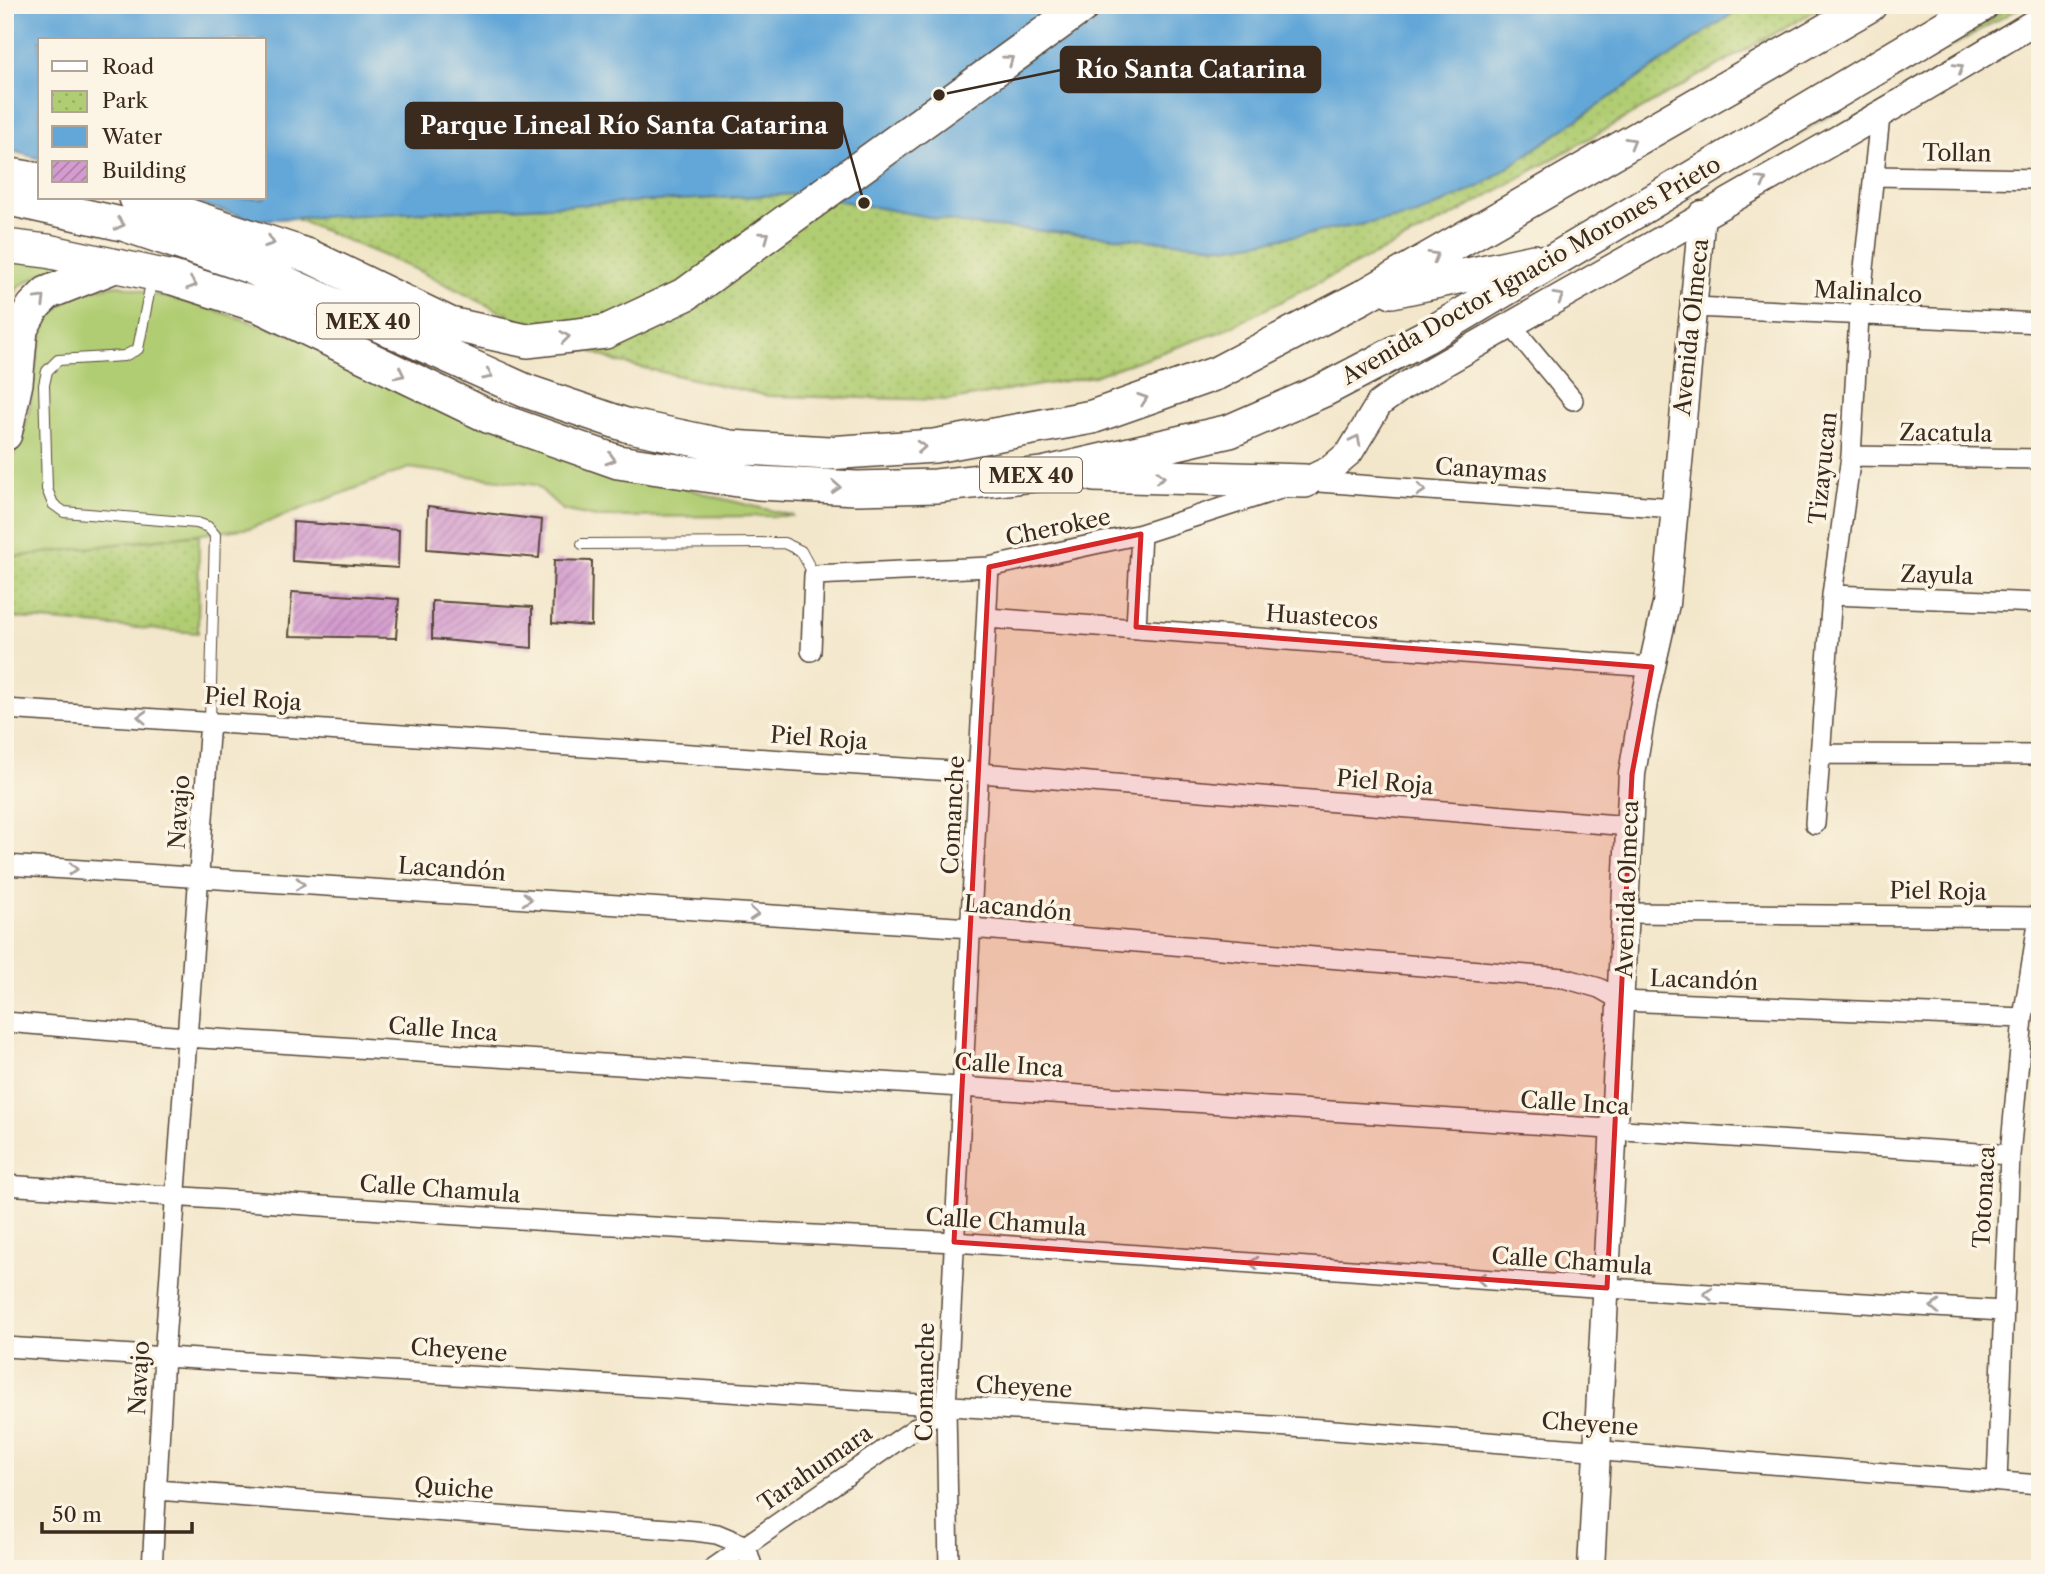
<svg xmlns="http://www.w3.org/2000/svg" width="2045" height="1574" font-family="'Libre Caslon Text',serif">
<style>
.green{fill:#b1cd73;stroke:#767c48;stroke-width:2}
.park{fill:url(#park-dots);stroke:#767c48;stroke-width:2}
.water{fill:#63a7d8;stroke:#4f687b;stroke-width:2}
.building{fill:url(#building-hatch)}
.lines{fill:none;stroke-linecap:round;stroke-linejoin:round}
.lane-casing{stroke:#574638;stroke-width:12}
.street-casing{stroke:#574638;stroke-width:22}
.secondary-casing{stroke:#574638;stroke-width:29}
.highway-casing{stroke:#574638;stroke-width:36}
.lane{stroke:#fff;stroke-width:10}
.street{stroke:#fff;stroke-width:19}
.secondary{stroke:#fff;stroke-width:26}
.highway{stroke:#fff;stroke-width:33}
.oneway{stroke:#a79f9a}
.marked{fill:#d62828;fill-opacity:0.2;stroke:#d62828;stroke-width:5;stroke-linejoin:round}
.labels{text-anchor:middle;dominant-baseline:central;stroke-width:7;stroke-linejoin:round;paint-order:stroke}
.shield{fill:#fcf5e5;stroke:#75675a;stroke-width:2}
.shield-label{font-size:21px;font-weight:bold;fill:#3b2a1e}
.street-label{font-size:23px;fill:#3b2a1e;stroke:#fcf5e5}
.leader{fill:none;stroke:#3b2a1e;stroke-width:2.5}
.callout-dot{fill:#3b2a1e;stroke:#fcf5e5;stroke-width:2.5}
.callout{fill:#3b2a1e;stroke:#3b2a1e;stroke-width:2.5}
.callout-label{font-size:24px;text-anchor:middle;font-weight:bold;fill:#fff}
</style>
<defs>
<pattern id="park-dots" width="8" height="8" patternUnits="userSpaceOnUse" patternTransform="scale(1.75)"><rect width="8" height="8" fill="#b1cd73"/><path d="M2 2h.1M6 6h.1" fill="none" stroke="#99b063" stroke-width="1.8" stroke-linecap="round"/></pattern>
<pattern id="building-hatch" width="6" height="6" patternUnits="userSpaceOnUse" patternTransform="scale(1.75)"><rect width="6" height="6" fill="#d49bcf"/><path d="M-1 1l2-2M0 6l6-6M5 7l2-2" fill="none" stroke="#ad7fa7"/></pattern>
</defs>
<rect width="100%" height="100%" fill="#fcf5e5"/>
<filter id="ink" filterUnits="userSpaceOnUse"><feTurbulence type="fractalNoise" baseFrequency=".0143" numOctaves="2"/><feDisplacementMap in="SourceGraphic" scale="14" xChannelSelector="R" yChannelSelector="G"/><feConvolveMatrix kernelMatrix="1 2 1 2 8 2 1 2 1" color-interpolation-filters="sRGB"/></filter>
<filter id="wash" filterUnits="userSpaceOnUse"><feTurbulence type="fractalNoise" baseFrequency=".00686" numOctaves="4" result="noise"/><feDisplacementMap in="SourceGraphic" scale="28" xChannelSelector="R" yChannelSelector="G"/><feGaussianBlur stdDeviation="1.57" result="paint"/><feColorMatrix in="noise" values="0 0 0 0 0 0 0 0 0 0 0 0 0 0 0 0 0 1.4 0 .05"/><feComposite in="paint" operator="in"/></filter>
<g filter="url(#wash)">
<rect width="100%" height="100%" fill="#f3e7cb"/>
<path class="green" d="M 2013,5 L 2024,5 L 1798,134 Z
M 5,256 L 72,264 L 43,273 L 18,287 L 5,324 Z
M 119,285 L 212,309 L 325,346 L 532,437 L 711,496 L 794,516 L 596,517 L 563,510 L 536,485 L 409,468 L 251,528 L 5,558 L 5,469 C 59,395 0,295 119,285 Z"/>
<path class="park" d="M 5,5 L 1825,5 L 1452,216 L 1220,332 L 1094,376 L 952,400 L 768,396 L 617,362 L 521,322 L 417,270 L 270,208 L 264,198 L 264,40 L 40,40 Z
M 199,534 L 198,633 L 5,617 L 5,558 Z"/>
<path class="water" d="M 5,5 L 1745,5 L 1481,186 L 1417,215 L 1231,247 L 972,225 L 803,194 L 255,220 L 177,198 L 264,198 L 264,40 L 40,40 L 40,159 L 5,149 Z"/>
<g id="blocks">
<path class="building" d="M 428,506 L 542,520 L 539,558 L 427,549 Z
M 293,522 L 399,530 L 398,568 L 292,561 Z
M 554,560 L 592,561 L 591,626 L 552,623 Z
M 292,592 L 399,599 L 396,638 L 289,636 Z
M 432,601 L 532,607 L 532,648 L 432,639 Z"/>
</g>
</g>
<g filter="url(#ink)">
<use href="#blocks" fill-opacity="0" stroke="#574638" stroke-width="2"/>
<g class="lines">
<defs>
<path id="lane" d="M 152,278 L 138,349 L 124,356 L 58,360 L 47,371 L 44,385 L 47,489 L 53,504 L 64,512 L 197,523 L 208,527 L 215,535 L 210,721
M 582,544 L 784,543 L 801,551 L 814,575"/>
<path id="street" d="M 1874,176 L 2040,179
M 1694,307 L 2040,323
M 1511,325 L 1573,400
M 1851,456 L 2040,459
M 1832,595 L 2040,603
M 987,618 L 1652,667
M 1136,627 L 1141,534
M 811,651 L 814,575 L 989,567 L 1141,534 L 1305,481 L 1674,508
M 5,709 L 981,773 L 1629,826
M 1822,754 L 2040,755
M 1815,824 L 1832,595 L 1851,456 L 1859,316 L 1880,116
M 5,865 L 971,928 L 1564,978 L 1599,988 L 1622,1001 L 2023,1018
M 1627,913 L 2040,917
M 5,1022 L 186,1037 L 2010,1155
M 5,1185 L 594,1224 L 954,1242 L 1607,1288 L 2003,1311
M 5,1347 L 1321,1429 L 2040,1485
M 1997,1481 L 2010,1155 L 2023,1018 L 2039,917
M 157,1490 L 695,1531 L 717,1534 L 746,1546 L 753,1569
M 152,1569 L 164,1356 L 210,721
M 712,1569 L 946,1407
M 949,1569 L 946,1407 L 989,567"/>
<path id="secondary" d="M 1305,481 L 1330,469 L 1350,452 L 1379,404 L 1401,388 C 1614,265 1830,147 2040,19
M 1591,1569 L 1632,774 L 1644,702 L 1666,604 L 1702,214"/>
<path id="highway" d="M 5,174 L 40,180
M 5,198 L 126,225 L 248,266 L 526,391 L 626,425 L 730,447 L 828,453 L 934,446 L 1092,417 L 1217,373 L 1362,297 L 1870,5
M 136,198 L 309,256 L 450,324 L 527,341 L 605,332 L 686,294 L 1084,5
M 5,246 L 47,251 L 173,278 L 260,306 L 490,417 L 618,462 L 758,483 L 857,488 L 936,486 L 1042,474 L 1230,431 L 1324,390 L 1425,337 L 1982,5
M 1392,291 L 1534,261
M 5,434 L 16,383 L 21,329 L 33,307 L 47,293 L 115,266
M 1094,475 L 1305,481"/>
</defs>
<use href="#lane" class="lane-casing"/>
<use href="#street" class="street-casing"/>
<use href="#secondary" class="secondary-casing"/>
<use href="#highway" class="highway-casing"/>
<use href="#lane" class="lane"/>
<use href="#street" class="street"/>
<use href="#secondary" class="secondary"/>
<use href="#highway" class="highway"/>
</g>
<defs><path id="oneway-chevron" d="M-2-3.5L2.5 0L-2 3.5" fill="none" stroke-width="1.6" stroke-linecap="round" stroke-linejoin="round" transform="scale(1.75)"/></defs>
<g class="oneway">
<use href="#oneway-chevron" transform="translate(1009 60) rotate(-36)"/>
<use href="#oneway-chevron" transform="translate(1959 68) rotate(-31)"/>
<use href="#oneway-chevron" transform="translate(1631 142) rotate(-30)"/>
<use href="#oneway-chevron" transform="translate(1762 181) rotate(-29)"/>
<use href="#oneway-chevron" transform="translate(120 224) rotate(14)"/>
<use href="#oneway-chevron" transform="translate(765 236) rotate(-36)"/>
<use href="#oneway-chevron" transform="translate(270 242) rotate(19)"/>
<use href="#oneway-chevron" transform="translate(1434 256) rotate(-30)"/>
<use href="#oneway-chevron" transform="translate(192 284) rotate(18)"/>
<use href="#oneway-chevron" transform="translate(1559 297) rotate(-30)"/>
<use href="#oneway-chevron" transform="translate(41 300) rotate(-45)"/>
<use href="#oneway-chevron" transform="translate(565 337) rotate(-7)"/>
<use href="#oneway-chevron" transform="translate(400 374) rotate(26)"/>
<use href="#oneway-chevron" transform="translate(488 375) rotate(24)"/>
<use href="#oneway-chevron" transform="translate(1143 399) rotate(-19)"/>
<use href="#oneway-chevron" transform="translate(1356 440) rotate(-63)"/>
<use href="#oneway-chevron" transform="translate(921 447) rotate(-4)"/>
<use href="#oneway-chevron" transform="translate(611 459) rotate(17)"/>
<use href="#oneway-chevron" transform="translate(1160 477) rotate(2)"/>
<use href="#oneway-chevron" transform="translate(836 487) rotate(3)"/>
<use href="#oneway-chevron" transform="translate(1421 490) rotate(4)"/>
<use href="#oneway-chevron" transform="translate(142 717) rotate(-177)"/>
<use href="#oneway-chevron" transform="translate(73 869) rotate(4)"/>
<use href="#oneway-chevron" transform="translate(300 884) rotate(4)"/>
<use href="#oneway-chevron" transform="translate(527 899) rotate(4)"/>
<use href="#oneway-chevron" transform="translate(754 914) rotate(4)"/>
<use href="#oneway-chevron" transform="translate(1254 1263) rotate(-176)"/>
<use href="#oneway-chevron" transform="translate(1481 1279) rotate(-176)"/>
<use href="#oneway-chevron" transform="translate(1708 1294) rotate(-177)"/>
<use href="#oneway-chevron" transform="translate(1935 1307) rotate(-177)"/>
</g>
</g>
<path class="marked" d="M 1141,534 L 1136,627 L 1652,667 L 1632,774 L 1607,1288 L 954,1242 L 989,567 Z"/>
<g class="labels">
<g class="shield">
<rect x="317" y="303.5" width="102" height="35" rx="5"/>
<rect x="980" y="457.5" width="102" height="35" rx="5"/>
</g>
<g class="shield-label">
<text x="368" y="321">MEX 40</text>
<text x="1031" y="475">MEX 40</text>
</g>
<g class="street-label">
<text transform="translate(1957 153) rotate(1)">Tollan</text>
<text transform="translate(1531 270) rotate(-30)">Avenida Doctor Ignacio Morones Prieto</text>
<text transform="translate(1868 292) rotate(3)">Malinalco</text>
<text transform="translate(1691 327) rotate(-84)">Avenida Olmeca</text>
<text transform="translate(1946 433) rotate(1)">Zacatula</text>
<text transform="translate(1823 468) rotate(-84)">Tizayucan</text>
<text transform="translate(1491 470) rotate(4)">Canaymas</text>
<text transform="translate(1058 527) rotate(-12)">Cherokee</text>
<text transform="translate(1937 575) rotate(2)">Zayula</text>
<text transform="translate(1322 617) rotate(4)">Huastecos</text>
<text transform="translate(253 699) rotate(4)">Piel Roja</text>
<text transform="translate(819 738) rotate(4)">Piel Roja</text>
<text transform="translate(1385 782) rotate(5)">Piel Roja</text>
<text transform="translate(179 812) rotate(-86)">Navajo</text>
<text transform="translate(953 815) rotate(-87)">Comanche</text>
<text transform="translate(452 869) rotate(4)">Lacandón</text>
<text transform="translate(1627 889) rotate(-88)">Avenida Olmeca</text>
<text transform="translate(1938 891) rotate(1)">Piel Roja</text>
<text transform="translate(1018 908) rotate(5)">Lacandón</text>
<text transform="translate(1704 980) rotate(2)">Lacandón</text>
<text transform="translate(443 1029) rotate(4)">Calle Inca</text>
<text transform="translate(1009 1065) rotate(4)">Calle Inca</text>
<text transform="translate(1575 1103) rotate(4)">Calle Inca</text>
<text transform="translate(440 1189) rotate(4)">Calle Chamula</text>
<text transform="translate(1984 1197) rotate(-87)">Totonaca</text>
<text transform="translate(1006 1222) rotate(4)">Calle Chamula</text>
<text transform="translate(1572 1261) rotate(4)">Calle Chamula</text>
<text transform="translate(459 1350) rotate(4)">Cheyene</text>
<text transform="translate(139 1378) rotate(-87)">Navajo</text>
<text transform="translate(925 1382) rotate(-89)">Comanche</text>
<text transform="translate(1024 1387) rotate(3)">Cheyene</text>
<text transform="translate(1590 1424) rotate(4)">Cheyene</text>
<text transform="translate(815 1468) rotate(-35)">Tarahumara</text>
<text transform="translate(454 1488) rotate(4)">Quiche</text>
</g>
</g>
<path class="leader" d="M939 95L1061 70M864 203L842 125"/>
<g class="callout-dot">
<circle cx="939" cy="95" r="7"/>
<circle cx="864" cy="203" r="7"/>
</g>
<g class="callout">
<rect x="1061" y="47" width="259" height="45" rx="7"/>
<rect x="406" y="103" width="436" height="45" rx="7"/>
</g>
<g class="callout-label">
<text x="1191" y="78">Río Santa Catarina</text>
<text x="624" y="134">Parque Lineal Río Santa Catarina</text>
</g>
<rect width="2045" height="1574" fill="none" stroke="#fcf5e5" stroke-width="28"/>
<rect x="38" y="38" width="228" height="161" fill="#fcf5e5" stroke="#afa495" stroke-width="2"/>
<rect x="52" y="61" width="35" height="10" fill="#ffffff" stroke="#afa495" stroke-width="2"/>
<text x="102" y="74" font-size="21" fill="#3b2a1e">Road</text>
<rect x="52" y="91" width="35" height="21" fill="url(#park-dots)" stroke="#afa495" stroke-width="2"/>
<text x="102" y="108" font-size="21" fill="#3b2a1e">Park</text>
<rect x="52" y="126" width="35" height="21" fill="#63a7d8" stroke="#afa495" stroke-width="2"/>
<text x="102" y="144" font-size="21" fill="#3b2a1e">Water</text>
<rect x="52" y="161" width="35" height="21" fill="url(#building-hatch)" stroke="#afa495" stroke-width="2"/>
<text x="102" y="178" font-size="21" fill="#3b2a1e">Building</text>
<path d="M42 1522v10h150v-10" fill="none" stroke="#3b2a1e" stroke-width="3.5"/>
<text x="52" y="1522" font-size="21" fill="#3b2a1e" stroke="#fcf5e5" stroke-width="5" paint-order="stroke">50 m</text>
</svg>
